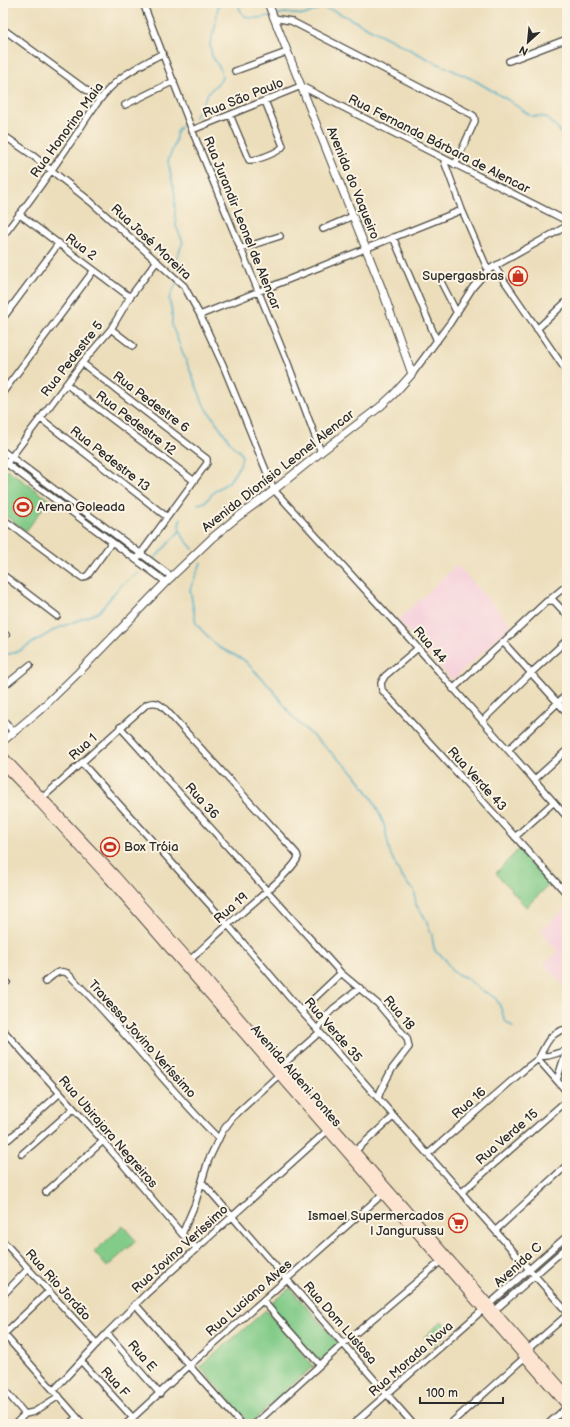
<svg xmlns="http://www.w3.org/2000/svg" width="570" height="1427" font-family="'Balsamiq Sans',sans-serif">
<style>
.built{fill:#f5cfdb}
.green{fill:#82cb88;stroke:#567b5a}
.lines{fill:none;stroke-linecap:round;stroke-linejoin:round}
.stream{stroke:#48acc7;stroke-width:1.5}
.minor-casing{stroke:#484641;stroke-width:8}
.tertiary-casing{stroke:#484641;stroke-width:9}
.secondary-casing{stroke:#484641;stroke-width:10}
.minor{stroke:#fff;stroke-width:5.5}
.tertiary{stroke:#fff;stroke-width:7}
.secondary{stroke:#fde4d1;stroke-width:8}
.labels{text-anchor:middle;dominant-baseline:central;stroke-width:4;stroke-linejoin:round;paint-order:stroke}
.street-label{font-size:13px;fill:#2b2b2b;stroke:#fcf5e5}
.poi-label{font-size:13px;fill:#2b2b2b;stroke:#fcf5e5;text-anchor:end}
</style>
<rect width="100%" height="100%" fill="#fcf5e5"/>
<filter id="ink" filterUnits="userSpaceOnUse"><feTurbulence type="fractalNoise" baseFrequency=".025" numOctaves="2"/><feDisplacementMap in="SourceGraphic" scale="8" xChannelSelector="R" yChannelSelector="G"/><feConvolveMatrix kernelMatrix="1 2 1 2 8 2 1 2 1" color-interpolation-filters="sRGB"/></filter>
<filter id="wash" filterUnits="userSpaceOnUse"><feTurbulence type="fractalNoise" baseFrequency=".012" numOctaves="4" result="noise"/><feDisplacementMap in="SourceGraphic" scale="16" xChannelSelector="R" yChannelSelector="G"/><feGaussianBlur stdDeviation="0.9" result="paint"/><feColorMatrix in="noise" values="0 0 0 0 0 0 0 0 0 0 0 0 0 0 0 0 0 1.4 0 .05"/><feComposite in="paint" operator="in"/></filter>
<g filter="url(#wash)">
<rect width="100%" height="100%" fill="#ecdebb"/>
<path class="built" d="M 457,565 L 512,625 L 452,680 L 398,620 Z
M 567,907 L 567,989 L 544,964 L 558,952 L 540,931 Z"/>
<path class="green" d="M 7,469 L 49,500 L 26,531 L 3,514 L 3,474 Z
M 519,849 L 550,884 L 526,907 L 496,873 Z
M 123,1226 L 136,1241 L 107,1267 L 94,1252 Z
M 290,1288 L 340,1345 L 319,1362 L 269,1305 Z
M 266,1310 L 313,1366 L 250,1424 L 200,1367 Z
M 442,1321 L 450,1330 L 432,1346 L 424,1337 Z"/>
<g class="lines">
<path class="stream" d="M 237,3 C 240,6 239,8 241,12 C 247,22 261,17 271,16
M 275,15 L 285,13 L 304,15 L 322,8 L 335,11 L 430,60 L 474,80 L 508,100 L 531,116 L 546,117 L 558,129 L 567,143
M 195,117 L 208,93 L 220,81 L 222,78 L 221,70 L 212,56 L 210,43 L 215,28 L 218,6 L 220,3
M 174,268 L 175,262 L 183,242 L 176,226 L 175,213 L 175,195 L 168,161 L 175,143 L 177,131 L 183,124
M 177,282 L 169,299 L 172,312 L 172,326 L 204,405 L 233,446 L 240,452 L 242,456 L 240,465 L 229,482 L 216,490 L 205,502 L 198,504
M 181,518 C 175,532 185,539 193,549
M 154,559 L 179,532
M 201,563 L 190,589 L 196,624 L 218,647 L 244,660 L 273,690 L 294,719 L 355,774 L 373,800 L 384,824 L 390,853 L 400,874 L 409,886 L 414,889 L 416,905 L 424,916 L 432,935 L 433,943 L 435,951 L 445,959 L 451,970 L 455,973 L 468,979 L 479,989 L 489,994 L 496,999 L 500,1006 L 505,1021 L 513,1027
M 3,656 L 19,651 L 56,629 L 99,612 L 120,586 L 138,573"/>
</g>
</g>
<g filter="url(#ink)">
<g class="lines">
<defs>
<path id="minor" d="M 143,3 L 192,130 L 287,361 L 321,452
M 274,18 L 291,21 L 471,114 L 474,116 L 475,121 L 455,165
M 3,29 L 100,100
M 509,61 L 567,39
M 235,71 L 287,52
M 125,105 L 174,81
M 230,115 L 249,160 C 256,161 280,152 283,146 L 265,101
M 192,130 L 301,86 L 567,221
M 3,135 L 32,155 L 91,202 L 184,286 L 200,315 L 223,365 L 274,490 L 418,648 L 567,817
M 443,158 L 462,210 L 488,270
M 19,214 L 130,297
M 323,229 L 353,216
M 3,236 C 26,206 48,176 69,145 C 85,122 99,95 121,78 C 134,68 149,61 163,53
M 393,237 L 437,341
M 240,249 L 280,236
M 494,266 L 567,372
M 440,280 L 457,313
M 200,315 L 462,210
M 3,318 L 59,243
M 111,329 L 133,346
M 537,329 L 567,301
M 82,363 L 207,459 L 207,463 L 136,560
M 412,374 L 450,323 L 473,287 L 488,270 L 567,226
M 66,384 L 193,480
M 3,392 L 94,270
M 40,418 L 167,517
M 3,451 L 172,577
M 3,461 L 166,582
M 3,468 L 82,363 L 111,329 L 130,297 L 157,261
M 3,519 L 74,572 L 83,578 L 88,575 L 112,542
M 3,575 L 57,616
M 549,600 L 567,585
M 3,632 L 6,635
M 503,642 L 567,713
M 418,648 L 385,676 L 381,683 L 382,690 L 567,894
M 3,687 L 30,665
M 453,689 L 547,601 L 554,601 L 567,615
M 3,719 L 13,732
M 482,721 L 531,673 L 567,640
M 120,727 L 341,973 L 378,1004 L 407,1038 L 409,1047 L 392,1069 L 381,1090 L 378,1098
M 508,750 L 567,694
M 82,763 L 228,925 L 301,1011 L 567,1312
M 534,780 L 567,750
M 40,800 L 147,704 C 156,701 159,703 166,710 L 288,844 L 297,854 L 298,857 C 295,870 241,913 229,924 C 216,935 203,948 190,960
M 515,837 L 554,802
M 3,977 L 7,982
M 45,982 C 52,976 58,969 67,973 C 120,1025 165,1085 218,1138
M 301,1011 L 341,973
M 318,1029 L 327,1015 L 333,1009 L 360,988
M 3,1030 L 103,1141 L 182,1234 L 197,1249
M 540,1056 C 550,1058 556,1052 566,1051
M 538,1059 C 546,1045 549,1032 567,1029
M 278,1069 L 320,1032
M 557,1080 L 567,1048
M 9,1139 L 60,1093
M 355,1151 L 394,1116
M 22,1154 L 73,1109
M 428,1154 L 525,1069 L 538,1059 L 567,1092
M 202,1182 L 413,1424
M 46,1192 L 103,1141
M 462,1192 L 567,1100
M 496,1230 L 567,1165
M 182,1234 L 195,1204 L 208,1161 L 222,1132 L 233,1117 L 281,1073
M 3,1241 L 97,1344
M 3,1295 L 28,1269
M 263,1301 L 320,1365
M 135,1304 L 241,1424
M 493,1312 L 567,1247
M 3,1333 L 83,1424
M 107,1333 L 160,1394
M 4,1334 L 49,1291
M 528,1349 L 567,1315
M 81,1361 L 133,1418
M 3,1388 L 25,1414
M 54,1390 L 107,1333 L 146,1294 L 327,1131
M 15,1424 L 25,1414 L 34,1412 L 59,1396
M 69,1424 L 77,1417
M 126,1424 L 190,1365 L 385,1192
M 255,1424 L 343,1344 L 440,1262
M 353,1424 L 567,1236
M 450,1424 L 524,1358
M 548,1424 L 567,1407"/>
<path id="tertiary" d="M 3,741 L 41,709 L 78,673 L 166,582 L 212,538 L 235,519 L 274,490 L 321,452 L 381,406 L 394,394 L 412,374 L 382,289 L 268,3"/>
<path id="secondary" d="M 3,756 L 115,875 L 190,960 L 281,1066 L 567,1394
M 3,765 L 38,801 L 109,879 L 567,1406"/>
</defs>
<use href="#minor" class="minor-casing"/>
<use href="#tertiary" class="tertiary-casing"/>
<use href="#secondary" class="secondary-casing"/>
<use href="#minor" class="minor"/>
<use href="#tertiary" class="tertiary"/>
<use href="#secondary" class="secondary"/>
</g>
</g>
<defs>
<symbol id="shop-ring" viewBox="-11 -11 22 22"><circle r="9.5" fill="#fcf5e5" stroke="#c8321e" stroke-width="1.5"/><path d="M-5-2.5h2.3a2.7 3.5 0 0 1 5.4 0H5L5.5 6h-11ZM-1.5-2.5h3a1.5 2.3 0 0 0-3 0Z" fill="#c8321e"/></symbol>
<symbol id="stadium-ring" viewBox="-11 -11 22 22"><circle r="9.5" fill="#fcf5e5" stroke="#c8321e" stroke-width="1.5"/><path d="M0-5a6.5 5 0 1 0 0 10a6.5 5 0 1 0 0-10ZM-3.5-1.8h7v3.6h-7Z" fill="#c8321e"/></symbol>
<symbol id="supermarket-ring" viewBox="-11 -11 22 22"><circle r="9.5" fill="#fcf5e5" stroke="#c8321e" stroke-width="1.5"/><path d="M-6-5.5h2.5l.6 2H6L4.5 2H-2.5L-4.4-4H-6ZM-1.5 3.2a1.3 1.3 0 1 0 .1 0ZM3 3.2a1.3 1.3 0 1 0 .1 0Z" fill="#c8321e"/></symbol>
</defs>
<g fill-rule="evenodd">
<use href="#shop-ring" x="507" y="265" width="22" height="22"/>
<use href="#stadium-ring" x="12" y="496" width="22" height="22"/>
<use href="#stadium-ring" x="99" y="836" width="22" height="22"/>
<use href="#supermarket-ring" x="447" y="1212" width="22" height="22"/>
</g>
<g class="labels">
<g class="street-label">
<text transform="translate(243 98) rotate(-22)">Rua São Paulo</text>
<text transform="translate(67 130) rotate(-54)">Rua Honorino Maia</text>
<text transform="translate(439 144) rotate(27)">Rua Fernanda Bárbara de Alencar</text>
<text transform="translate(353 183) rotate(68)">Avenida do Vaqueiro</text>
<text transform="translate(242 223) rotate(68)">Rua Jurandir Leonel de Alencar</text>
<text transform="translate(151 242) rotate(43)">Rua José Moreira</text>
<text transform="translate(81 247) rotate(37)">Rua 2</text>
<text transform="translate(72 359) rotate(-52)">Rua Pedestre 5</text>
<text transform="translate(151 402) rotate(37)">Rua Pedestre 6</text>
<text transform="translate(136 423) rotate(37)">Rua Pedestre 12</text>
<text transform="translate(110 459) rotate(38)">Rua Pedestre 13</text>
<text transform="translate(278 471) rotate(-38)">Avenida Dionísio Leonel Alencar</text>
<text transform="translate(430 645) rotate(49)">Rua 44</text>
<text transform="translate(83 747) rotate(-42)">Rua 1</text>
<text transform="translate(477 779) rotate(48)">Rua Verde 43</text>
<text transform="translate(202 801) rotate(48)">Rua 36</text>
<text transform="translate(231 908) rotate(-41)">Rua 19</text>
<text transform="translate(399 1013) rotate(50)">Rua 18</text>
<text transform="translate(333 1030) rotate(49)">Rua Verde 35</text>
<text transform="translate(142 1039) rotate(48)">Travessa Jovino Veríssimo</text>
<text transform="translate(296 1076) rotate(49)">Avenida Aldeni Pontes</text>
<text transform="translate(469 1103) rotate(-41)">Rua 16</text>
<text transform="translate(108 1132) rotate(49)">Rua Ubirajara Negreiros</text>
<text transform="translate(507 1137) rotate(-41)">Rua Verde 15</text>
<text transform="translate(180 1249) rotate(-42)">Rua Jovino Veríssimo</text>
<text transform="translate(518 1265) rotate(-42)">Avenida C</text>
<text transform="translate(58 1285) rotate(48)">Rua Rio Jordão</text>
<text transform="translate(249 1298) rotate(-41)">Rua Luciano Alves</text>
<text transform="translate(340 1323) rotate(49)">Rua Dom Lustosa</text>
<text transform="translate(142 1356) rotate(49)">Rua E</text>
<text transform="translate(411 1359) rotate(-41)">Rua Morada Nova</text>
<text transform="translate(115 1382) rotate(48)">Rua F</text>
</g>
<g class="poi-label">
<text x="504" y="276">Supergasbras</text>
<text x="37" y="507" text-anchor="start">Arena Goleada</text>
<text x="124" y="847" text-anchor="start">Box Tróia</text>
<text x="444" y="1216">Ismael Supermercados<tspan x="444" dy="15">| Jangurussu</tspan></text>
</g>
</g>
<rect width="570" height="1427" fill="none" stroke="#fcf5e5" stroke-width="16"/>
<g transform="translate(528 42) rotate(207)" stroke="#fcf5e5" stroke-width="3" paint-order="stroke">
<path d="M0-3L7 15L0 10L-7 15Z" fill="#2b2b2b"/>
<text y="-6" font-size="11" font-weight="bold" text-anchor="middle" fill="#2b2b2b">N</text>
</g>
<path d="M420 1397v6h83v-6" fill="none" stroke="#2b2b2b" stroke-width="2"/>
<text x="426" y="1397" font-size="12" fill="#2b2b2b" stroke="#fcf5e5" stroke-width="3" paint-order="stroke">100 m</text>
</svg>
